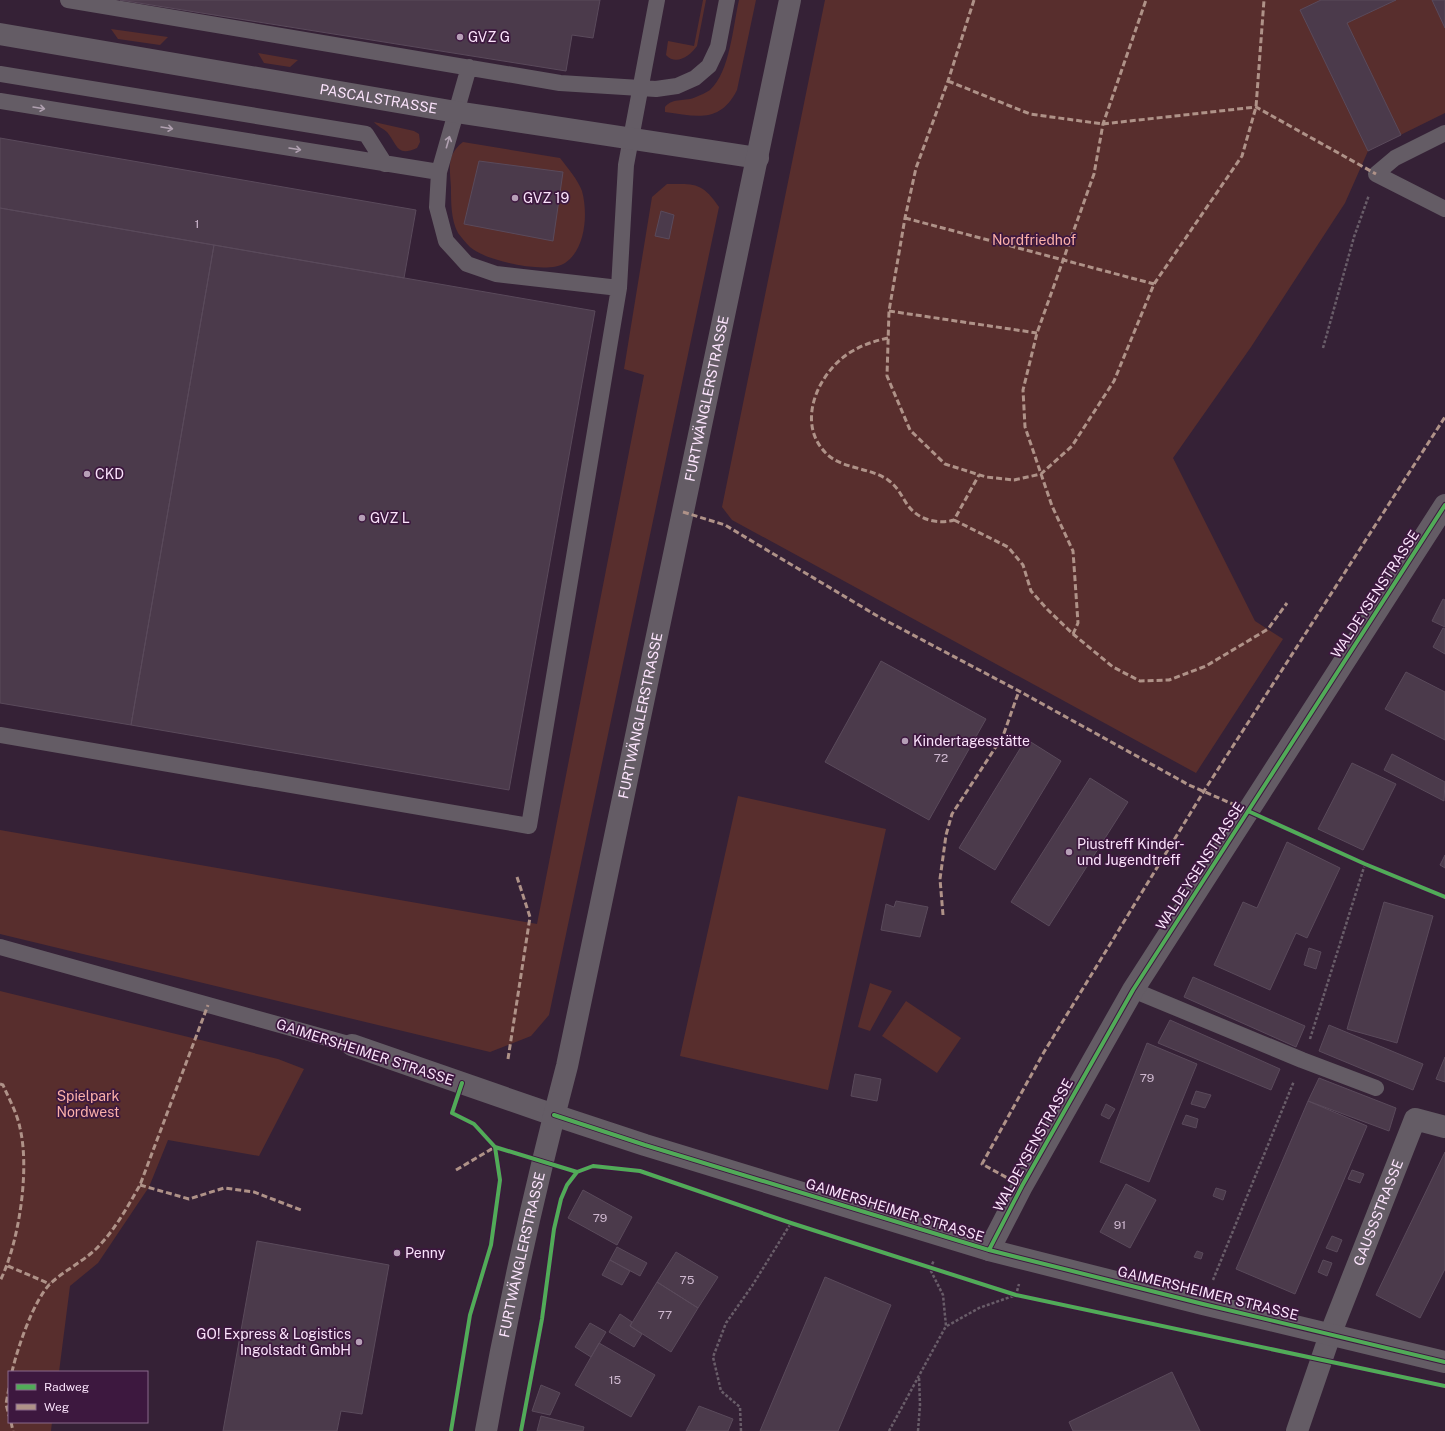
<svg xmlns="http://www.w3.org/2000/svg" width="1445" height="1431" font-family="'Public Sans',sans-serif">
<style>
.green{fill:#582e2d}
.building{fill:#4b3a4b;stroke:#5a4a5b}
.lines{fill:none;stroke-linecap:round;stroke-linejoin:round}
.path{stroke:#695d69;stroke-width:2.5;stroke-dasharray:3 2;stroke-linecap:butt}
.service{stroke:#645c65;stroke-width:16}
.minor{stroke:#645c65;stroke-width:22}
.tertiary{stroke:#645c65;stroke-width:22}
.quiet{stroke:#af9288;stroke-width:3;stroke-dasharray:6 3;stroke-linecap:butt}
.cycleway-casing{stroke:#3d183f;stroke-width:6}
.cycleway{stroke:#51ab58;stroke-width:4}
.oneway{stroke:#b0a0b0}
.poi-dot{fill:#b69fb7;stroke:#3d183f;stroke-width:1.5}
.labels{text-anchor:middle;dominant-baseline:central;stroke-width:3.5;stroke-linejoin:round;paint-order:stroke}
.number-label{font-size:12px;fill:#cfb9d0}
.poi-label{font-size:14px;fill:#fbe3fc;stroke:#3d183f;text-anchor:start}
.street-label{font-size:14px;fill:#fbe3fc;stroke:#3d183f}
.park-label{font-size:14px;fill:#fbb0a9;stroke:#3d183f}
</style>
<rect width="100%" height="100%" fill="#352136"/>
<path class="green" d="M 703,0 L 706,0 L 697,46 C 690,56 676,66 666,55 L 668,41 L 694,46 Z
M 739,0 L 756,0 L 737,90 C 720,124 696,116 665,112 L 665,107 C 673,97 686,102 696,97 C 700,95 706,93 710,90 C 730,72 733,26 739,0 Z
M 825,0 L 1445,0 L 1445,113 L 1368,151 L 1345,203 L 1251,347 L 1173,458 L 1255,621 L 1283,639 L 1196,773 L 732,520 L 722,507 Z
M 111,29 L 168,37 L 160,45 L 118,39 Z
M 258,53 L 298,60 L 290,67 L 264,63 Z
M 374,122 L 414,131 L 419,134 L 420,142 L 417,148 C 396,157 398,145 387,132 C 383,128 378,127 374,122 Z
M 463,142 L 560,158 C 567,167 578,180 582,191 C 588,213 586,249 565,263 C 548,275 485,261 470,247 C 466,243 461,237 458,233 C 451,220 451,202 451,188 C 450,168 446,155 463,142 Z
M 667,184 C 695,184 702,182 719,207 L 549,1015 L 531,1036 L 490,1052 L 0,934 L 0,830 L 537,924 L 644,375 L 624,369 L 652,197 Z
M 738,796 L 886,829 L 828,1090 L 680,1056 Z
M 870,983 L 892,991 L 870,1031 L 858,1027 Z
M 0,991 L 278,1059 L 304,1069 L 259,1156 L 168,1140 L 149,1187 L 98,1263 L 70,1286 L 59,1372 L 9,1372 L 9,1422 L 52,1422 L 51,1431 L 0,1431 Z
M 906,1001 L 961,1038 L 937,1073 L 882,1036 Z"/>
<path class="building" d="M 120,0 L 600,0 L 593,38 L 572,35 L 566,71 Z
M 1321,0 L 1396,0 L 1347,23 L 1401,135 L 1368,151 L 1300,10 Z
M 1432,0 L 1445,0 L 1445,28 Z
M 0,138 L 416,210 L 404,278 L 0,208 Z
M 479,161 L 563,172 L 553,241 L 464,224 Z
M 0,208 L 214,245 L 131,725 L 0,703 Z
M 661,211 L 674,215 L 669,239 L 655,236 Z
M 214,245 L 595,311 L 509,790 L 131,725 Z
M 1443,599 L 1445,600 L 1445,627 L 1432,621 Z
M 1443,628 L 1445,629 L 1445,654 L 1433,647 Z
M 881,661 L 986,719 L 929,820 L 825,762 Z
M 1406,672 L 1445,692 L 1445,740 L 1385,709 Z
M 1026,739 L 1061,761 L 995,870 L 959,848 Z
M 1392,754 L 1445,782 L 1444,801 L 1384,770 Z
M 1352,763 L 1396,784 L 1363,850 L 1318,829 Z
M 1090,778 L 1128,802 L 1049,926 L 1011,902 Z
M 1287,842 L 1340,868 L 1307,938 L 1296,933 L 1270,990 L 1214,965 L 1243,902 L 1257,908 Z
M 1445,855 L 1445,868 L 1440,865 Z
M 896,901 L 928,907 L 920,937 L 881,930 L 886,904 L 894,907 Z
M 1384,902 L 1433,916 L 1397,1043 L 1347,1029 Z
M 1309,948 L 1321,952 L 1316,969 L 1304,965 Z
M 1193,977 L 1305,1026 L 1296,1047 L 1184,997 Z
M 1170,1020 L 1280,1069 L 1271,1090 L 1158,1043 Z
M 1329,1025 L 1423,1064 L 1413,1090 L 1319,1051 Z
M 1147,1043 L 1197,1064 L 1149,1182 L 1100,1162 Z
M 1445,1057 L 1445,1082 L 1436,1079 Z
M 855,1074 L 881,1079 L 877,1101 L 851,1096 Z
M 1319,1078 L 1396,1108 L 1389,1131 L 1308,1101 Z
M 1196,1091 L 1211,1095 L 1205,1108 L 1191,1104 Z
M 1308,1101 L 1367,1126 L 1295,1294 L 1236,1269 Z
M 1106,1104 L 1115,1109 L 1109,1119 L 1101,1115 Z
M 1186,1115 L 1198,1119 L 1196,1128 L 1182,1124 Z
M 1445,1152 L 1445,1269 L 1420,1318 L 1376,1295 Z
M 1352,1170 L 1364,1174 L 1360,1183 L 1348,1179 Z
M 1126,1184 L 1156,1200 L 1130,1248 L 1100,1232 Z
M 1216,1188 L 1226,1191 L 1223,1200 L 1213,1196 Z
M 583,1190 L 632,1217 L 617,1245 L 568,1218 Z
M 1332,1236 L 1342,1240 L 1337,1252 L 1326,1248 Z
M 257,1241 L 389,1265 L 362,1414 L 341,1411 L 337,1431 L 223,1431 Z
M 617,1247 L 647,1263 L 640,1276 L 610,1260 Z
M 1197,1251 L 1203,1253 L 1201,1259 L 1194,1257 Z
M 676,1252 L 718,1277 L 698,1308 L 657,1282 Z
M 610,1260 L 630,1271 L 622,1285 L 602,1275 Z
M 1323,1260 L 1332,1263 L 1327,1276 L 1318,1272 Z
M 825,1277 L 891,1305 L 838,1431 L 760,1431 Z
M 657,1282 L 698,1308 L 671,1352 L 630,1326 Z
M 620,1314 L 632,1322 L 630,1326 L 642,1334 L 634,1347 L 609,1332 Z
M 590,1323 L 606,1332 L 591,1357 L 575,1347 Z
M 599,1343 L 655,1375 L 631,1417 L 575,1385 Z
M 1172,1372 L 1200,1431 L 1073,1431 L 1069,1422 Z
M 541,1385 L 560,1393 L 550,1415 L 532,1411 Z
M 699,1406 L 733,1419 L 728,1431 L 686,1431 Z
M 541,1416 L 584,1427 L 583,1431 L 537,1431 Z"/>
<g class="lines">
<path class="path" d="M 1323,348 L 1354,237 L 1369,195
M 1310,1039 L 1365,864
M 1213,1280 L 1294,1081
M 947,1326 L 979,1308 L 1016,1295 L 1019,1284
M 741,1431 L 740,1407 L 721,1391 L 713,1357 L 726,1323 L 752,1286 L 791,1223
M 889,1431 L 946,1326 L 943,1295 L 930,1269 L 934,1260
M 918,1431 L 920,1405 L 919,1376"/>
<path class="service" d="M 68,0 L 560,83 L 656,89 L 677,86 L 695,78 L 709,66 L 718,47 L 727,0
M 469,67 L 439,172 L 437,207 L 446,241 L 467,264 L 496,274 L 619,288
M 0,74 L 366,134 L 385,164
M 0,101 L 439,172
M 1445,133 L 1395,158 L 1376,174 L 1445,209
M 0,735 L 529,826 L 619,288 L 626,165 L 657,0
M 0,947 L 352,1045
M 1133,990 L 1302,1060 L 1376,1088"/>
<g class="minor">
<path id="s1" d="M 0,34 L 456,112 L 758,158"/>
<path d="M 352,1045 L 554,1115"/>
<path id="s2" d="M 1297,1431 L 1330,1335 L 1415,1119 L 1445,1127"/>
</g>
<g class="tertiary">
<path d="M 554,1115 L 645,1145 L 989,1250 L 1203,1304 L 1445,1362"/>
<path d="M 989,1250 L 1022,1186 L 1133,990 L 1445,505"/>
<path id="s3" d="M 486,1431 C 508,1308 535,1187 567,1066 L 790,0"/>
</g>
<path class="quiet" d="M 974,0 L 948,81 L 916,168 L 905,218 L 889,311 L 887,376 L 910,430 L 945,464 L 986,477 L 1014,480 L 1041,474 L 1072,446 L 1114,381 L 1154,284 L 1242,156 L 1256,107 L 1264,0
M 948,81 L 1030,114 L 1103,124 L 1256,107 L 1376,174
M 905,218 L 1154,284
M 889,311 L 1037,333
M 888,338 C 874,341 862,345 849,353 C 817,374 794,426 829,456 C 845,469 871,468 888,480 C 902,490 903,503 914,512 C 924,521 941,524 954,520 L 979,475
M 683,512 L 725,525 L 879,617 L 1019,691 L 1189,785 L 1251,812
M 954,520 L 1008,547 L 1023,565 L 1031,591 L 1048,610 L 1073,634 L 1113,667 L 1140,681 L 1169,680 L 1206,666 L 1268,629 L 1287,603
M 1073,634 L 1078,623 L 1073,551 L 1052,506 L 1025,427 L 1023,390 L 1037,333 L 1094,174 L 1103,124 L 1146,0
M 943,915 L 940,879 L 946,835 L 952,814 L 1003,736 L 1019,691
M 508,1059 L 530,917 L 517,877
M 0,1084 L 3,1085 C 9,1099 17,1113 20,1128 C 30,1170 19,1243 0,1281
M 456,1170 L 495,1147
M 140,1185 L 189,1199 L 224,1188 L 254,1192 L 301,1210
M 1022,1186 L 982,1164 L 1044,1052 L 1204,791 L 1445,417
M 8,1266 L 50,1284
M 12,1372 C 17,1349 34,1299 51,1283 C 65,1270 84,1261 97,1248 C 115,1230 128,1206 140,1185 L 208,1005
M 9,1388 L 6,1404 L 9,1416
M 11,1422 L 13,1431"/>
<defs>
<path id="cycleway" d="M 1248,811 L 1365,864 L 1445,897
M 462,1083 L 452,1113 L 474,1124 L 495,1147 L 577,1172 L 593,1166 L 640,1171 L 791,1223 L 1016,1295 L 1445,1386
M 554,1115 L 645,1145 L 989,1250 L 1203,1304 L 1445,1362
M 989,1250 L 1022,1186 L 1133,990 L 1445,505
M 451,1431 L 470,1315 L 491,1245 L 500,1180 L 495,1147
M 521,1431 L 542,1319 L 554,1229 L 561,1199 L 567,1185 L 577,1172"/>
</defs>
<use href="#cycleway" class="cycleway-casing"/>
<use href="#cycleway" class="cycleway"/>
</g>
<defs><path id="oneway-shaft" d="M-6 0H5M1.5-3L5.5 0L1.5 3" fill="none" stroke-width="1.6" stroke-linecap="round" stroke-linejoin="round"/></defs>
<g class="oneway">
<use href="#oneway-shaft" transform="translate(39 108) rotate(9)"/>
<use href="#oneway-shaft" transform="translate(167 128) rotate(9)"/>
<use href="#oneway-shaft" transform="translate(448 142) rotate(-74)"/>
<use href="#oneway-shaft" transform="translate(295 149) rotate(9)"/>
</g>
<g class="poi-dot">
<circle cx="460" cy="37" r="4"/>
<circle cx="515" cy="198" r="4"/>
<circle cx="87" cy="474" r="4"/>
<circle cx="362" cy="518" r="4"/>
<circle cx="905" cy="741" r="4"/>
<circle cx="1069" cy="852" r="4"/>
<circle cx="397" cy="1253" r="4"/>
<circle cx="359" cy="1342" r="4"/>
</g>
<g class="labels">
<g class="number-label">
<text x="197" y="224">1</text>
<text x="941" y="758">72</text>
<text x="1147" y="1078">79</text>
<text x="600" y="1218">79</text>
<text x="1120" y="1225">91</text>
<text x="687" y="1280">75</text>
<text x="665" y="1315">77</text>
<text x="615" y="1380">15</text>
</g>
<g class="poi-label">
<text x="468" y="37">GVZ G</text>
<text x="523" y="198">GVZ 19</text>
<text x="95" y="474">CKD</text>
<text x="370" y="518">GVZ L</text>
<text x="913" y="741">Kindertagesstätte</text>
<text x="1077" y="844">Piustreff Kinder-<tspan x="1077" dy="16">und Jugendtreff</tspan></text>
<text x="405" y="1253">Penny</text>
<text x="351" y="1334" text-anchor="end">GO! Express &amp; Logistics<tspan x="351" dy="16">Ingolstadt GmbH</tspan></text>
</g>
<g class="street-label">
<text stroke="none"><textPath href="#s1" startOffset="384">PASCALSTRASSE</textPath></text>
<text stroke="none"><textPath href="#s3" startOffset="1056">FURTWÄNGLERSTRASSE</textPath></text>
<text transform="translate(1375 594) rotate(-57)">WALDEYSENSTRASSE</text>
<text stroke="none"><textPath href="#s3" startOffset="732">FURTWÄNGLERSTRASSE</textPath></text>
<text transform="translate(1200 866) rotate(-57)">WALDEYSENSTRASSE</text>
<text transform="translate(365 1052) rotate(18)">GAIMERSHEIMER STRASSE</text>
<text transform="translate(1033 1145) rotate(-61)">WALDEYSENSTRASSE</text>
<text transform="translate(895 1210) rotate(17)">GAIMERSHEIMER STRASSE</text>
<text stroke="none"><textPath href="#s2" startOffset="233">GAUSSSTRASSE</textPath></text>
<text stroke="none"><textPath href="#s3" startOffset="180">FURTWÄNGLERSTRASSE</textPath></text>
<text transform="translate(1208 1293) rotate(14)">GAIMERSHEIMER STRASSE</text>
</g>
<g class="park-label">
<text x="1034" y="240">Nordfriedhof</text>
<text x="88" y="1096">Spielpark<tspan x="88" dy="16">Nordwest</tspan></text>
</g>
</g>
<rect x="8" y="1371" width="140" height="52" fill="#3d183f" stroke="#89698b"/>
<rect x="16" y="1384" width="20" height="6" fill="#51ab58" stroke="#89698b"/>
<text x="44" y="1391" font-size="12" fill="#fbe3fc">Radweg</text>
<rect x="16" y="1404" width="20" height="6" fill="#af9288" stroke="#89698b"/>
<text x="44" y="1411" font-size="12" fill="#fbe3fc">Weg</text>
</svg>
